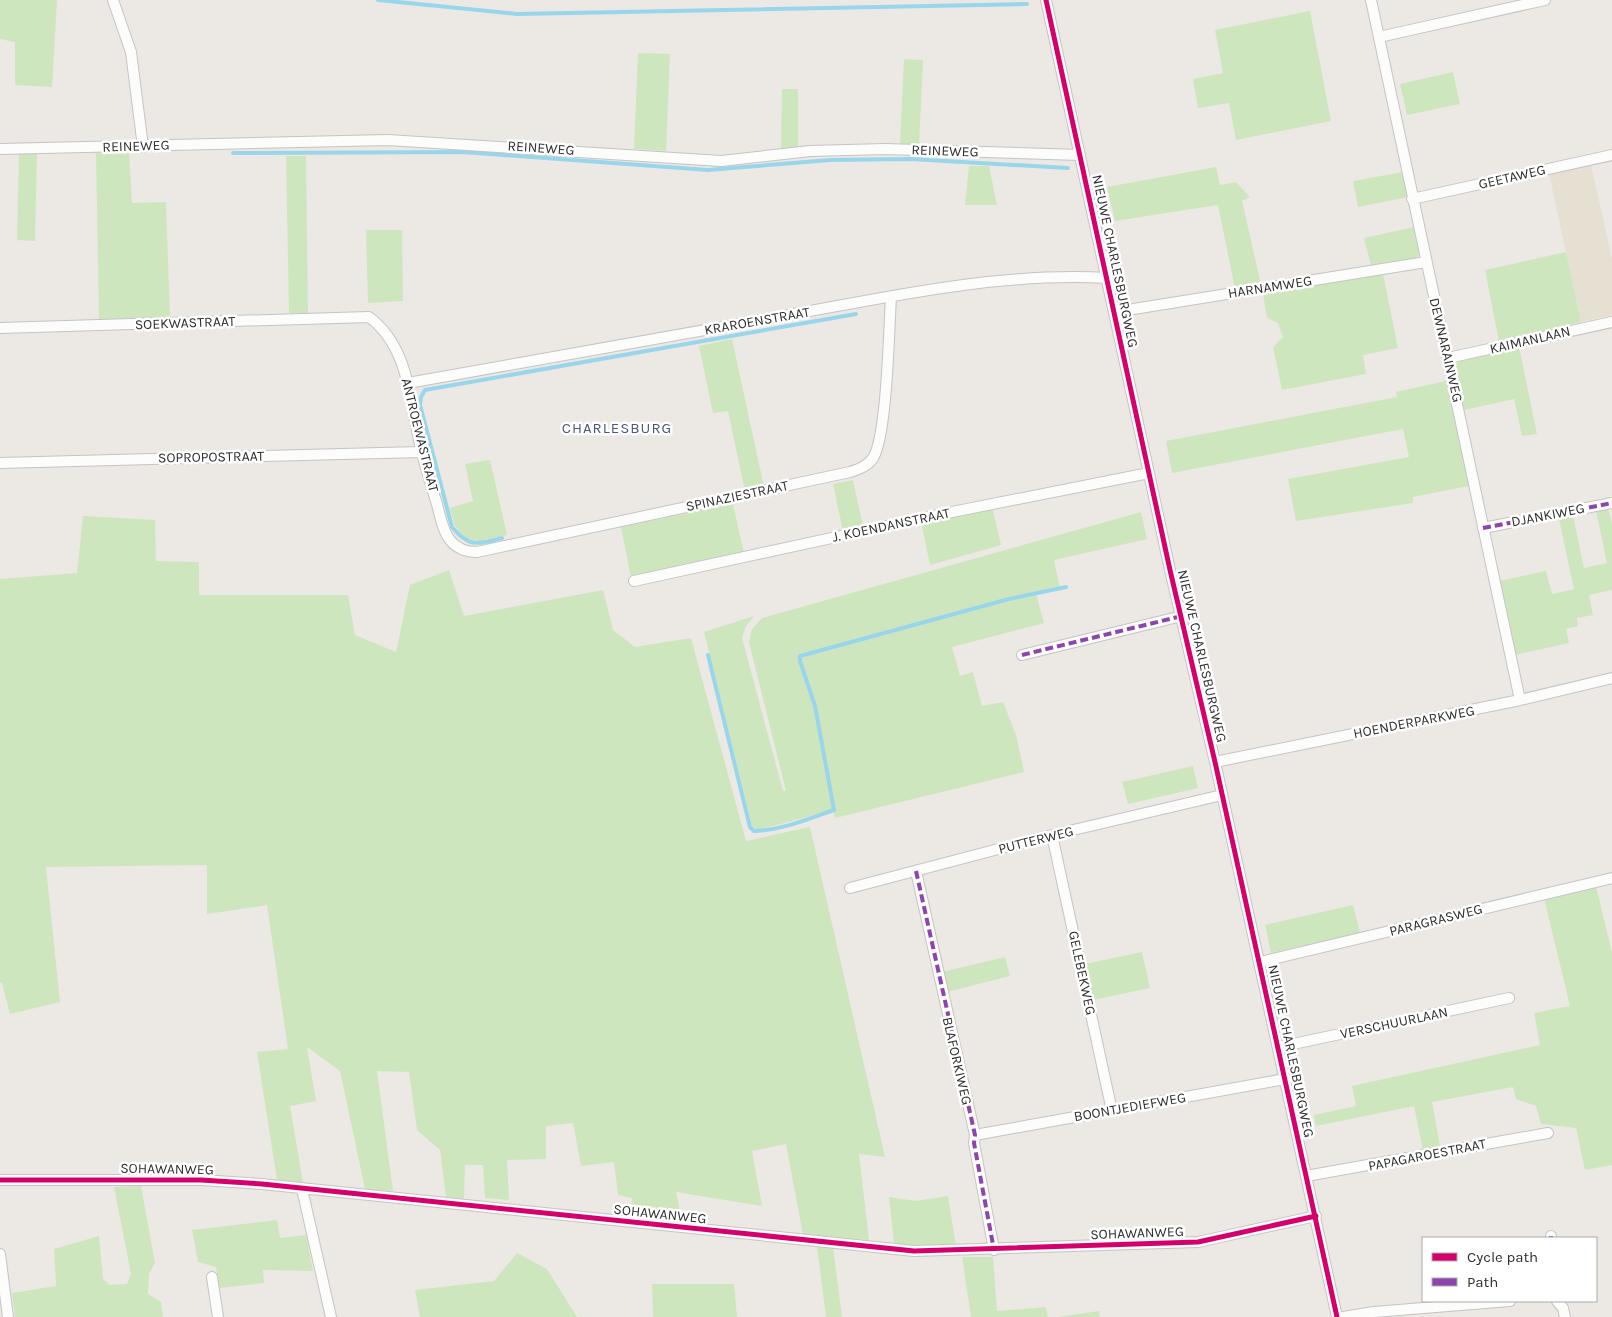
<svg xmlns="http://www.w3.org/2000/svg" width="1612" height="1317" font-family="Karla,sans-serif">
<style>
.education{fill:#e6e0d3}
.green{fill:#cee6be}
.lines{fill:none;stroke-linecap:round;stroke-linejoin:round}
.stream{stroke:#99d6ec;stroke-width:4}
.street-casing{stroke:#c5c4c5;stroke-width:12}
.street{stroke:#fcfcfb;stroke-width:10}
.quiet{stroke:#8e44ad;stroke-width:4;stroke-dasharray:8 4;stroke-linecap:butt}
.cycleway-casing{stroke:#fff;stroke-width:8}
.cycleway{stroke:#d6006c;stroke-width:5}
.labels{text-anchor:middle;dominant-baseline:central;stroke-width:5;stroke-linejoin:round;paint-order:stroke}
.street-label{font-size:14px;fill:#2e2e2e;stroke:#fff}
.neighbourhood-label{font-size:15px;letter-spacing:1px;fill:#4d5680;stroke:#fff}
</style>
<rect width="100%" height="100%" fill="#ece8e4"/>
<path class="education" d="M 1591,165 L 1612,259 L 1612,315 L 1581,322 L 1549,174 Z"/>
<path class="green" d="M 0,0 L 57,0 L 52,87 L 15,85 L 15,42 L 0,39 Z
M 1310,11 L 1331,121 L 1236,140 L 1229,103 L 1198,108 L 1193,79 L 1223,73 L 1215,30 Z
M 638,53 L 670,54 L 666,151 L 634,149 Z
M 904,59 L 923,60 L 919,145 L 900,144 Z
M 1453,72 L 1460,104 L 1407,115 L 1400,84 Z
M 782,89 L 798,89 L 798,148 L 781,150 Z
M 19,153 L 37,153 L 35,241 L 17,240 Z
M 96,153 L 129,153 L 132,203 L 166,202 L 170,318 L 99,319 Z
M 286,156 L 306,156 L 308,313 L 289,313 Z
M 969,166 L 989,166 L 997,205 L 965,205 Z
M 1216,167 L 1220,185 L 1236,182 L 1250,197 L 1242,201 L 1261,285 L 1235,289 L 1218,205 L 1115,221 L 1107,187 Z
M 1403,172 L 1408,197 L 1358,207 L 1353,181 Z
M 1414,227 L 1419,255 L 1415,259 L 1371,265 L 1364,238 Z
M 366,230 L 402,230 L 403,301 L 368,303 Z
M 1566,252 L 1581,322 L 1499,341 L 1485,270 Z
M 1383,274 L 1398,348 L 1363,355 L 1366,374 L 1282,390 L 1273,347 L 1283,337 L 1278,323 L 1267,318 L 1263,294 Z
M 732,339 L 764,487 L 745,491 L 728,411 L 713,413 L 699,346 Z
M 1519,347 L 1537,434 L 1522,436 L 1514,399 L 1464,410 L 1456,365 L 1459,361 L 1466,359 Z
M 1446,381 L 1469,486 L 1413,497 L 1413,503 L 1296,521 L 1288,479 L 1409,457 L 1403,429 L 1172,473 L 1166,441 L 1397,397 L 1396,392 Z
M 490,460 L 507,535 L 480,541 L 463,538 L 454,524 L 450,508 L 473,501 L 465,464 Z
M 853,480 L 863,526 L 843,531 L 833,484 Z
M 733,504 L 744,553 L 631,578 L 621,527 Z
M 992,506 L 1001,545 L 930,565 L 921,522 Z
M 1608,508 L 1612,525 L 1612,590 L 1589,595 L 1593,615 L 1577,618 L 1578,626 L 1566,629 L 1569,643 L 1515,655 L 1500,581 L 1546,571 L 1552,594 L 1574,589 L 1559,519 L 1573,516 L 1584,568 L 1607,563 L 1596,511 Z
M 1141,512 L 1147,539 L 1054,560 L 1060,588 L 1036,594 L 1044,623 L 952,647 L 960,676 L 973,672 L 982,706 L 1003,702 L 1016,735 L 1024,772 L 835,818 L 833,810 L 762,829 L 756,829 L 752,826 L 704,632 L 754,616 L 746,626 L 742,638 L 783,791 L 786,791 L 749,642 L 752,629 L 762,618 Z
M 83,516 L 155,520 L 156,561 L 199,562 L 199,595 L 348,595 L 355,635 L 396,652 L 410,585 L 449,570 L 464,616 L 603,590 L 613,630 L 635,647 L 691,638 L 746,841 L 810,827 L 885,1157 L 859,1154 L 869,1240 L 803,1235 L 786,1144 L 752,1151 L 762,1206 L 676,1192 L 682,1221 L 630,1216 L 632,1198 L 618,1195 L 614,1162 L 581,1166 L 573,1123 L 546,1126 L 546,1159 L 507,1160 L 509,1200 L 485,1198 L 483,1165 L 465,1165 L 464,1199 L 446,1197 L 440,1150 L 417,1130 L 409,1072 L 377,1071 L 393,1191 L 365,1189 L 340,1071 L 307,1047 L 316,1101 L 290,1106 L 303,1183 L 277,1180 L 257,1052 L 288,1049 L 267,905 L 207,914 L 207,865 L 46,867 L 60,1002 L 10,1014 L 2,983 L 0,983 L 0,579 L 77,573 Z
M 1193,766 L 1198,788 L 1128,804 L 1122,782 Z
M 1596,886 L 1612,953 L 1612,1165 L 1585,1170 L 1576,1128 L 1541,1124 L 1536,1106 L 1516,1099 L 1513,1087 L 1432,1102 L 1440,1146 L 1423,1150 L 1414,1106 L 1316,1126 L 1314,1115 L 1356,1106 L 1352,1086 L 1540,1045 L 1534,1013 L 1570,1006 L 1544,898 Z
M 1353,905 L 1360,933 L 1271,953 L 1265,925 Z
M 1142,952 L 1150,988 L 1093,1000 L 1085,964 Z
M 1005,957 L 1010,976 L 947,992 L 942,972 Z
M 141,1186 L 155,1263 L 149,1274 L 148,1294 L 161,1302 L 163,1317 L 15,1317 L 12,1293 L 56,1286 L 54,1249 L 99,1236 L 103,1279 L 110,1285 L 127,1284 L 131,1274 L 114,1187 Z
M 948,1196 L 956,1246 L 920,1247 L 894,1243 L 889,1197 L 915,1201 Z
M 277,1220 L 280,1238 L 306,1235 L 313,1271 L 263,1270 L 264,1283 L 219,1288 L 216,1267 L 198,1262 L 192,1230 Z
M 817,1247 L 833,1248 L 842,1317 L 826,1317 Z
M 517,1253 L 547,1269 L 577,1317 L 420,1317 L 415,1290 L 494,1281 Z
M 962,1257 L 993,1257 L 997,1311 L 1046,1307 L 1048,1317 L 971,1317 Z
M 652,1284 L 734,1284 L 737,1317 L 653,1317 Z
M 1099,1311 L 1100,1317 L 1058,1317 Z"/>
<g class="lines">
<path class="stream" d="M 378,0 L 517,14 L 1027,4
M 233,153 L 462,152 L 708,170 L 830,160 L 911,159 L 1068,168
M 502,538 C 478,544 469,548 452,527 L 420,405 L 421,397 L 425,390 L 856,314
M 708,655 L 750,827 L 754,831 C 782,830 808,819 834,810 L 815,706 L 800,661 L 800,656 L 1009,599 L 1066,587"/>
<defs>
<path id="street" d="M 113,0 L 131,52 L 143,147
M 1046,0 L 1170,570 L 1215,762 L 1337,1317
M 1371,0 L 1520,700
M 1379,37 L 1545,0
M 0,149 L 388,140 L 721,161 L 810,151 L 885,149 L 1080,155
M 1412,199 L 1612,155
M 1115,312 L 1426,262
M 0,328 L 369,317 C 411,348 410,407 422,453 C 426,469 431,485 436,501 C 440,514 442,530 450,540 C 457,549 467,552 477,552 L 850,472 C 859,469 868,466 873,458 C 887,437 889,328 891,297
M 1448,358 L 1612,322
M 408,383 C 535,361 662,338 789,315 C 892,296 1002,272 1107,278
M 0,463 L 421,452
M 1483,528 L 1612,503
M 634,581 L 942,514 L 1149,473
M 1022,655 L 1182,616
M 1215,762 L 1520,700 L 1612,678
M 1052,835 L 1112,1111
M 916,871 L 975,1135 L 974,1143 L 994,1250
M 850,888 L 1052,835 L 1222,795
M 1260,962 L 1612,878
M 1279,1047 L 1509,998
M 975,1135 L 1285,1079
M 1306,1176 L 1548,1133
M 0,1180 L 201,1180 L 262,1184 L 914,1251 L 1198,1242 L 1316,1216
M 302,1189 L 331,1317
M 1551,1236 L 1551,1238
M 0,1254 L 8,1317
M 212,1277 L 218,1317
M 1557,1301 L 1563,1308 L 1565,1317
M 1343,1317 L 1374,1312 L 1510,1301"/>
</defs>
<use href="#street" class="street-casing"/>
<use href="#street" class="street"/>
<path class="quiet" d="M 1483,528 L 1612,503
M 1022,655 L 1182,616
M 916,871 L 975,1135 L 974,1143 L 994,1250
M 1551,1236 L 1551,1238"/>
<defs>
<path id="cycleway" d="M 1046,0 L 1170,570 L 1215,762 L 1337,1317
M 0,1180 L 201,1180 L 262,1184 L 914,1251 L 1198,1242 L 1316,1216"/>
</defs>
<use href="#cycleway" class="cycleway-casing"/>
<use href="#cycleway" class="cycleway"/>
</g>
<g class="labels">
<g class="street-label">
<text transform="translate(136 146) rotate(-2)">REINEWEG</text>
<text transform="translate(541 148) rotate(4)">REINEWEG</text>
<text transform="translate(945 151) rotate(2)">REINEWEG</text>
<text transform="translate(1512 177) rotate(-13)">GEETAWEG</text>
<text transform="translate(1115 261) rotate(78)">NIEUWE CHARLESBURGWEG</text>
<text transform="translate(1270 287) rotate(-9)">HARNAMWEG</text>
<text transform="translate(757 321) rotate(-10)">KRAROENSTRAAT</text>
<text transform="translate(185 323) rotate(-2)">SOEKWASTRAAT</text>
<text transform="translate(1530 340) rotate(-13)">KAIMANLAAN</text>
<text transform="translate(1446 350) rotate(77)">DEWNARAINWEG</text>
<text transform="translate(420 435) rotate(76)">ANTROEWASTRAAT</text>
<text transform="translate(211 457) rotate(-1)">SOPROPOSTRAAT</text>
<text transform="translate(737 496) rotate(-12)">SPINAZIESTRAAT</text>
<text transform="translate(1548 515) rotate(-11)">DJANKIWEG</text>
<text transform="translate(891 525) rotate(-12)">J. KOENDANSTRAAT</text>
<text transform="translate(1202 656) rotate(77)">NIEUWE CHARLESBURGWEG</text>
<text transform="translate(1414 722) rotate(-11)">HOENDERPARKWEG</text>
<text transform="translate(1036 840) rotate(-14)">PUTTERWEG</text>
<text transform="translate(1436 920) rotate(-14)">PARAGRASWEG</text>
<text transform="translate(1082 973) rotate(78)">GELEBEKWEG</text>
<text transform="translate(1394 1023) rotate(-12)">VERSCHUURLAAN</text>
<text transform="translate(1291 1051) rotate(78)">NIEUWE CHARLESBURGWEG</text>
<text transform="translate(957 1061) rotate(77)">BLAFORKIWEG</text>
<text transform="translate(1130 1107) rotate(-10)">BOONTJEDIEFWEG</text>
<text transform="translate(1427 1155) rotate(-11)">PAPAGAROESTRAAT</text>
<text transform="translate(167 1169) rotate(1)">SOHAWANWEG</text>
<text transform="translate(660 1214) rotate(6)">SOHAWANWEG</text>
<text transform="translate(1137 1233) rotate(-2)">SOHAWANWEG</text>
</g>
<g class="neighbourhood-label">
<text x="617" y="428">CHARLESBURG</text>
</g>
</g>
<rect x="1422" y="1237" width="175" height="65" fill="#ffffff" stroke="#ababab"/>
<rect x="1432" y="1253" width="25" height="8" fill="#d6006c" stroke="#ababab"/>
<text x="1467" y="1262" font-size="15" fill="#2e2e2e">Cycle path</text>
<rect x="1432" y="1278" width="25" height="8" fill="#8e44ad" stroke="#ababab"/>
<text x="1467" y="1287" font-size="15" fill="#2e2e2e">Path</text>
</svg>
